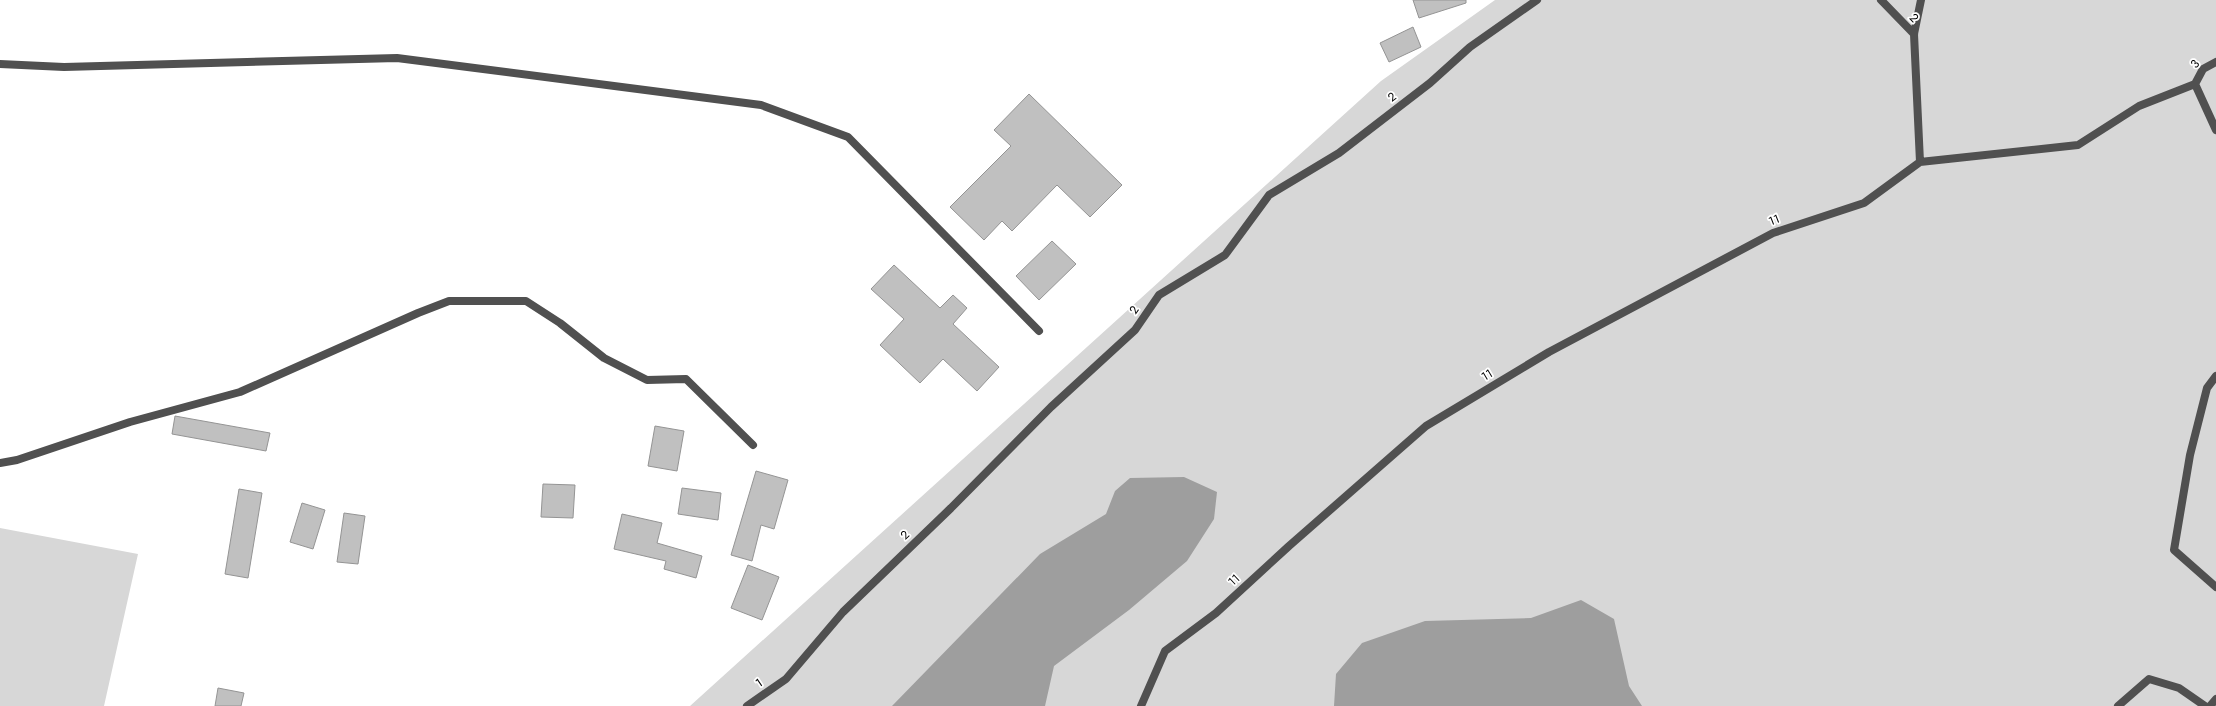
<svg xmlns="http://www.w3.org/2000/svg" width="2216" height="706" font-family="Jost,sans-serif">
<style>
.green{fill:#d7d7d7}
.water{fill:#9e9e9e}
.building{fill:#c0c0c0;stroke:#949494}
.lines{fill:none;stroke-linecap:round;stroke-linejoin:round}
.service{stroke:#505050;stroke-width:8}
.minor{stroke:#505050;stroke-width:8}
.labels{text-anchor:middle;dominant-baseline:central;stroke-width:3.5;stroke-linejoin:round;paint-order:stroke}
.street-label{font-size:12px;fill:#000;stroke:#fff}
</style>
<rect width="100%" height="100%" fill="#fff"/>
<path class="green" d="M 1495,0 L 2216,0 L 2216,706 L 690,706 L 1381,81 Z
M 0,528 L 138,554 L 104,706 L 0,706 Z"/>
<path class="water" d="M 1184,477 L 1217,492 L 1214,519 L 1187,561 L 1129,610 L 1054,666 L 1045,706 L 892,706 L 1040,554 L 1106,514 L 1115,491 L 1130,478 Z
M 1581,600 L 1614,619 L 1629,686 L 1642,706 L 1334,706 L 1336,674 L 1362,643 L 1425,621 L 1531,618 Z"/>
<path class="building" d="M 1413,0 L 1466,0 L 1466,3 L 1419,18 Z
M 1413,27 L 1421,47 L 1389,62 L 1380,43 Z
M 1029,94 L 1122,185 L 1090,217 L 1057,185 L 1012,231 L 1002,221 L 984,240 L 950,207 L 1011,146 L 994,130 Z
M 1052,241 L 1076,264 L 1039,300 L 1016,276 Z
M 894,265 L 940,308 L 953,295 L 967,308 L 953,324 L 999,367 L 977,391 L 943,359 L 920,383 L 880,345 L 904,319 L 871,289 Z
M 175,416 L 270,433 L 266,451 L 172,434 Z
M 655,426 L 684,431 L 677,471 L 648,466 Z
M 756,471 L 788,480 L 774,529 L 761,525 L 752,561 L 731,555 Z
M 543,484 L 575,485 L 573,518 L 541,517 Z
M 682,488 L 721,493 L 718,520 L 678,514 Z
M 239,489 L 262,493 L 248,578 L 225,574 Z
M 302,503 L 325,510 L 313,549 L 290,542 Z
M 344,513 L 365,516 L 358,564 L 337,562 Z
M 622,514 L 662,523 L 657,543 L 702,556 L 696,578 L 664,569 L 666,561 L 614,549 Z
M 748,565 L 779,577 L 762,620 L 731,608 Z
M 218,688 L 244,693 L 241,706 L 215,706 Z"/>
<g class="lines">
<path class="service" d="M 1881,0 L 1914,34
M 2195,84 L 2216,130
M 2195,84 L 2203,69 L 2216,62
M 1920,162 L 2078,145 L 2139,106 L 2195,84
M 1920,162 L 1914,34 L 1921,0
M 2216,376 L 2207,388 L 2190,455 L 2174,550 L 2216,587
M 0,463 L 17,460 L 130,422 L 240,392 L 418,313 L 449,301 L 526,301 L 560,323 L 604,358 L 647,380 L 686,379 L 753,445
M 747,706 L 786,679 L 843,612 L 951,508 L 1051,407 L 1135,330 L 1159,295 L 1225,255 L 1269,195 L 1339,153 L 1430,83 L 1470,47 L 1537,0
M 1141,706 L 1165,651 L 1216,613 L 1289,546 L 1426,426 L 1549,352 L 1773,233 L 1864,203 L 1920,162
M 2118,706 L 2149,679 L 2179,688 L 2205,706
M 2210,706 L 2216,699"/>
<path class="minor" d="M 0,64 L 64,67 L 397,58 L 761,105 L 848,137 L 1039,331"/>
</g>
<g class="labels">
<g class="street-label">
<text transform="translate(1914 18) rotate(46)">2</text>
<text transform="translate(2195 64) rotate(-48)">3</text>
<text transform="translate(1392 97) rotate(-38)">2</text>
<text transform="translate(1774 220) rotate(-21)">11</text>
<text transform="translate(1134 310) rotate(-56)">2</text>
<text transform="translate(1487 375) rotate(-31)">11</text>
<text transform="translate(905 535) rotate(-44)">2</text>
<text transform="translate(1234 580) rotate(-43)">11</text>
<text transform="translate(759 683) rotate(-34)">1</text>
</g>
</g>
</svg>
